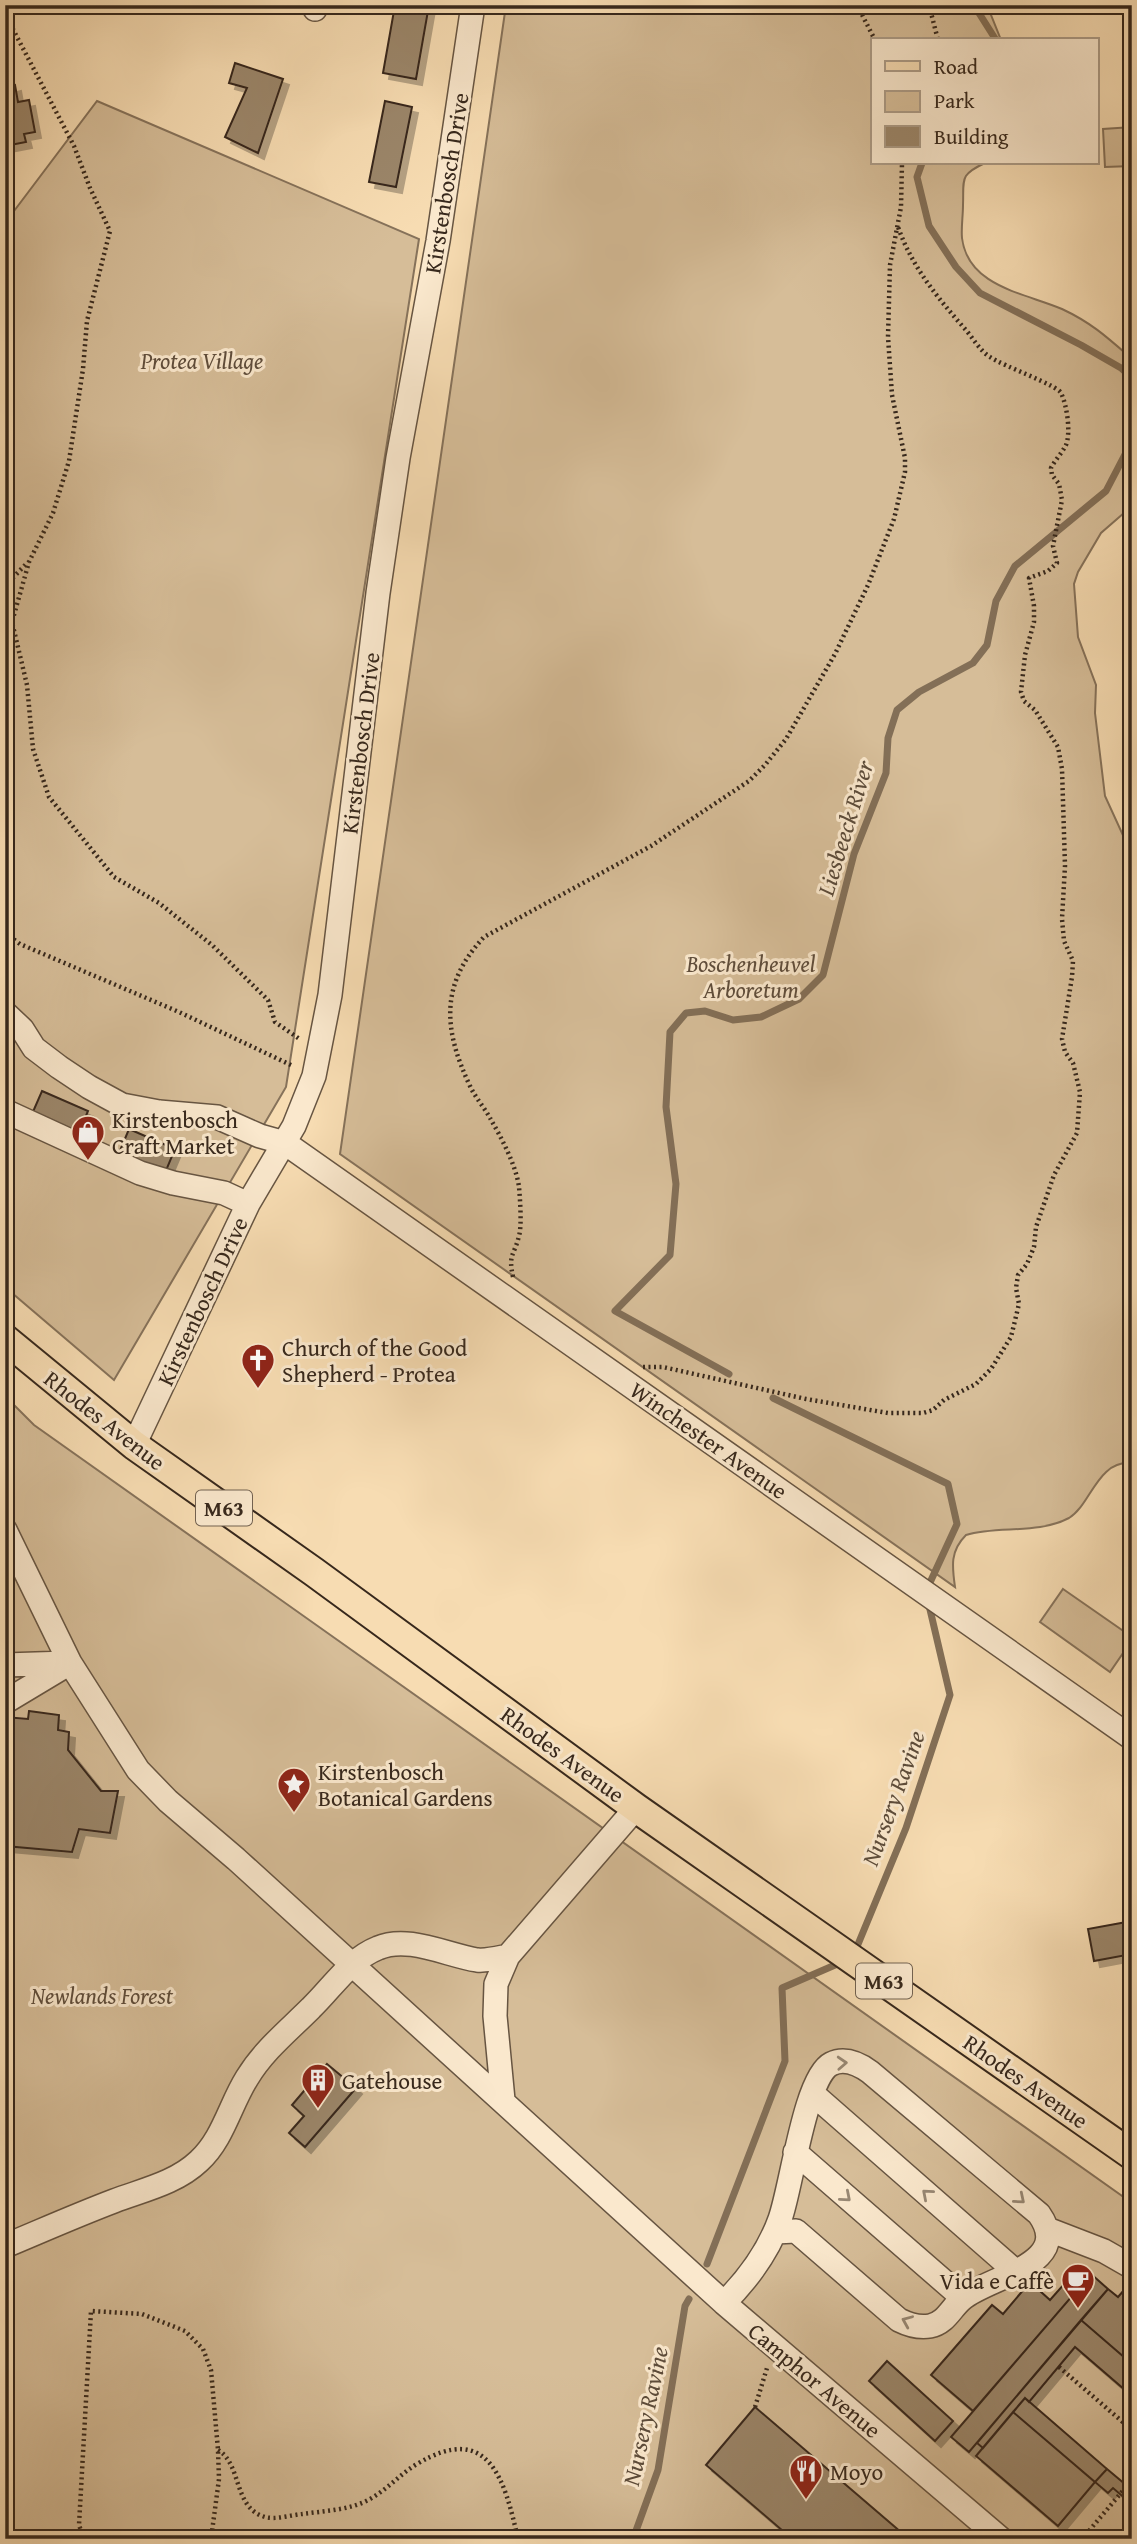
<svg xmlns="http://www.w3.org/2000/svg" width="1137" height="2544" font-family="'Gentium Book Plus',serif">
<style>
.green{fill:#d6bd98;stroke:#86725a;stroke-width:2}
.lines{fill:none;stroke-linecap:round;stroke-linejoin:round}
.stream{stroke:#836f57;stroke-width:7}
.building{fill:#9b866a;stroke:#37281c;stroke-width:2;filter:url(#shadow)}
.minor-casing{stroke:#675542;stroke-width:26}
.major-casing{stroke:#37281c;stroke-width:32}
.path{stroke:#37281c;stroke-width:4.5;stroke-dasharray:2 3.5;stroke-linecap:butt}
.minor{stroke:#fae8cd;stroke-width:23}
.major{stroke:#f7dcb2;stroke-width:28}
.oneway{stroke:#988874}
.labels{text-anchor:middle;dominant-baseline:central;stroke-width:6;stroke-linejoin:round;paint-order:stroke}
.shield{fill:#fae8cd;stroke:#726251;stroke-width:2}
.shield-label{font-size:21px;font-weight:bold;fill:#37281c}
.street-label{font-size:23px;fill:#37281c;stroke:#fae8cd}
.park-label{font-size:23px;font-style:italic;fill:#5f4d3b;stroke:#fae8cd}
.poi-label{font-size:23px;fill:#37281c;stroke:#fae8cd;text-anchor:start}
.water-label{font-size:24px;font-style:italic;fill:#5d4c3a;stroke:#fae8cd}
</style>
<defs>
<filter id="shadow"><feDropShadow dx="6" dy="6" stdDeviation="0" flood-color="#0004"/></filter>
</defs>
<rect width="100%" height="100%" fill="#f7dcb2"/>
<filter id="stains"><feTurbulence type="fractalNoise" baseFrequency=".00286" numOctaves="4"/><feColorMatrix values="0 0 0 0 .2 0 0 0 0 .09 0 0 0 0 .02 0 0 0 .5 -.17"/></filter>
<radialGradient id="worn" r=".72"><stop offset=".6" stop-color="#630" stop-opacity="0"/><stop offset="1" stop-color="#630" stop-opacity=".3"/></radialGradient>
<path class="green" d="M 506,5 L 987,5 L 1001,40 L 873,40 L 873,163 L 985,163 C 959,175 964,179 963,205 C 963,216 961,228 962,238 C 968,287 1025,293 1062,309 C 1092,323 1108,338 1132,359 L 1132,506 L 1101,533 L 1078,572 L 1074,584 L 1078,637 L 1096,685 L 1095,713 L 1105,796 L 1127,844 L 1132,904 L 1132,1463 C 1097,1460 1091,1505 1069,1518 C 1037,1535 998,1525 966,1535 C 950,1551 952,1566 955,1587 L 340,1154 Z
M 97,101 L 419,239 L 286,1087 L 114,1380 L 5,1287 L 5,223 Z
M 1132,127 L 1132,166 L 1105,167 L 1103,129 Z
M 5,1396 L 34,1425 L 1132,2203 L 1132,2539 L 5,2539 Z
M 1063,1589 L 1132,1637 L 1132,1640 L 1110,1672 L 1040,1622 Z"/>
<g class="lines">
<path class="stream" d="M 972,5 L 977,10 L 996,40
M 922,163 L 917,177 L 929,226 L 956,267 L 980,293 L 1081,345 L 1121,368 L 1132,378
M 729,1374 L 615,1311 L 670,1255 L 676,1184 L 666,1107 L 670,1032 L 686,1013 L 705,1011 L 733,1020 L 761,1017 L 799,999 L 823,975 L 854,854 L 886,773 L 888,738 L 897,710 L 919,692 L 973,663 L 987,645 L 996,601 L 1015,566 L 1106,491 L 1132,441
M 773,1398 L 948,1484 L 957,1524 L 927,1589
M 854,1954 L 906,1828 L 950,1695 L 928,1601
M 707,2264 L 785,2061 L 782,1988 L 842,1962
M 633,2539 L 658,2470 L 685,2306 L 689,2299"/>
</g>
<path class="building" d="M 395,5 L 429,5 L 416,79 L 383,73 Z
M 235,63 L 283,79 L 258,153 L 225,137 L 247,88 L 229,83 Z
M 5,78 L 7,87 L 15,85 L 18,102 L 29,100 L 35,132 L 24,134 L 26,142 L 5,146 Z
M 385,101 L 412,107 L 396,187 L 369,182 Z
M 42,1091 L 88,1111 L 78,1135 L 32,1114 Z
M 129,1129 L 175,1149 L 165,1173 L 119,1153 Z
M 29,1711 L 59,1715 L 58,1730 L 69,1732 L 68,1750 L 101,1791 L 118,1791 L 110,1833 L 79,1829 L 72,1852 L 5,1846 L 5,1717 L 28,1719 Z
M 1132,1921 L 1132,1954 L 1094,1961 L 1088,1929 Z
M 327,2064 L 356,2088 L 305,2147 L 289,2133 L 304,2116 L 292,2105 Z
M 1081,2265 L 1091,2274 L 973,2411 L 931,2375 L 992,2305 L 1003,2314 L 1030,2282 L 1050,2300 Z
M 1091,2274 L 1108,2289 L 969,2452 L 951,2437 Z
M 1108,2289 L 1118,2297 L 1125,2289 L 1132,2295 L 1132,2364 L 1081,2320 Z
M 1081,2320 L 1132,2364 L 1132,2396 L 1075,2347 L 1029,2402 L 1025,2398 L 983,2448 L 977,2443 Z
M 887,2361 L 953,2421 L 935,2441 L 869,2381 Z
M 1025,2398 L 1107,2469 L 1095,2482 L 1013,2412 Z
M 755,2407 L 909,2539 L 790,2537 L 706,2465 Z
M 1013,2412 L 1095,2482 L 1058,2526 L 976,2456 Z
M 1107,2469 L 1132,2490 L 1132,2497 L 1128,2501 L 1113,2488 L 1108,2493 L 1095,2482 Z"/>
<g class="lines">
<defs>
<path id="minor" d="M 315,9 L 315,5
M 5,1013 L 22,1029 L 34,1048 L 59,1067 L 89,1087 L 122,1105 L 159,1112 L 217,1117 L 260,1136 L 285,1143 L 1132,1738
M 5,1111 L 140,1173 L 173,1183 L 224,1193 L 248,1204
M 134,1445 L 248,1204 L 294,1126 L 314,1076 L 330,995 L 378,593 L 398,458 L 438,241 L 473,5
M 5,1530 L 70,1663 L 138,1770 L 168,1801 L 236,1859 L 724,2303 L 1001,2539
M 5,1665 L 67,1663
M 5,1702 L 70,1663
M 813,2094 L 1015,2271
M 503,2100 L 495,2016 L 496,1984 L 508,1956 L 636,1808
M 795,2152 L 963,2298
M 1047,2229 L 1104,2251 L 1132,2267
M 5,2246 C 41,2231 77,2215 114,2201 C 143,2190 176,2183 199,2161 C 223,2139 230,2105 247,2078 C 264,2050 288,2031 311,2008 C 332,1988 350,1959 378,1948 C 408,1935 446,1955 477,1960 C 487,1961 498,1958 508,1956
M 724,2303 C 747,2280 769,2250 780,2219 C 791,2190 805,2077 831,2064 C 845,2057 859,2064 870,2072 L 1039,2214 C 1075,2265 989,2276 962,2299 C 951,2308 946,2323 930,2326 C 919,2328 909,2325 899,2320 L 796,2231 L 775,2232"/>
<path id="major" d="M 5,1339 L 134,1445 L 314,1572 L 636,1808 L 1132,2155"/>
</defs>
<use href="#minor" class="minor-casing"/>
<use href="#major" class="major-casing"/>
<path class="path" d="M 857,5 L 875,40
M 929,5 L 938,40
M 5,14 L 74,146 L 90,188 L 110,231 L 87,321 L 83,369 L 69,461 L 53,513 L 29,562 L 12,622 L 27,685 L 33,749 L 49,797 L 114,877 L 159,903 L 212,945 L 268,1000 L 275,1022 L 301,1040
M 5,586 L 28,562
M 5,933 L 20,944 L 179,1012 L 293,1066
M 513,1277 C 508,1254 514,1256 519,1236 C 522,1226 520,1198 519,1187 C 516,1165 501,1137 490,1118 C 484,1107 475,1097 470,1086 C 443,1029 440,984 484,937 L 651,846 L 749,781 L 765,765 L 786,739 L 835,654 L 868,585 L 894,519 L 905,472 L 905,458 L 892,395 L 888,337 L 890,265 L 901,207 L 902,163
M 643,1367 L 663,1367 L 806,1399 L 888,1413 L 923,1413 L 933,1410 L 944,1400 L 976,1384 L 991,1369 L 1011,1337 L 1019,1304 L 1016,1288 L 1018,1275 L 1027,1264 L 1034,1247 L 1036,1227 L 1054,1175 L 1077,1133 L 1080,1092 L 1073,1063 L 1065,1052 L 1062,1039 L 1072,977 L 1073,961 L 1064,941 L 1062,919 L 1065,866 L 1062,769 L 1058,747 L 1035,710 L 1024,701 L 1021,692 L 1025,655 L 1034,622 L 1034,606 L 1029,578 L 1048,571 L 1057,563 L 1053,546 L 1062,500 L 1059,484 L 1052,475 L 1051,468 C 1055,460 1062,453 1066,445 C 1071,433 1067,405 1061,393 C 1057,385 1003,366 990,357 C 980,351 973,338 965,329 C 937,297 912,267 898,227
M 1059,2367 L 1132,2430
M 755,2407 L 767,2368
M 218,2450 C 242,2464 233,2508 265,2517 C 276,2520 291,2515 302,2514 C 324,2511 351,2510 370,2499 C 388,2489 400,2474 417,2464 C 490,2420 505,2482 518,2539
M 84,2539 L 79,2525 L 91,2311 L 142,2314 L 185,2331 L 203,2349 L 211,2370 L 218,2450 L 219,2479 L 211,2539
M 789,2539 L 790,2537
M 1082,2539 L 1132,2480"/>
<use href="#minor" class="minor"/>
<use href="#major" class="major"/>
</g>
<defs><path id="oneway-chevron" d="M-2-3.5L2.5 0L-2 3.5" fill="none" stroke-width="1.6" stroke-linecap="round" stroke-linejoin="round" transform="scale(1.75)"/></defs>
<g class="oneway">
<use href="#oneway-chevron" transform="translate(842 2063) rotate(-3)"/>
<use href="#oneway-chevron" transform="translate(927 2194) rotate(-139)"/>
<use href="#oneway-chevron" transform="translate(846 2197) rotate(41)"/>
<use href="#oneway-chevron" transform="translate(1020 2199) rotate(40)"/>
<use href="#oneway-chevron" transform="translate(907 2321) rotate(-157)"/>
</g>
<defs>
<symbol id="shop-pin" viewBox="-11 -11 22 30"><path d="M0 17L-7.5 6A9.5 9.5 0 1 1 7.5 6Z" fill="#8f2418" stroke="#fae8cd"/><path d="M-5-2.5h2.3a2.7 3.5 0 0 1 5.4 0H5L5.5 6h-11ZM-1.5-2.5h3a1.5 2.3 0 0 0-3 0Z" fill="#fff"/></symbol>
<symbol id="church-pin" viewBox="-11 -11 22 30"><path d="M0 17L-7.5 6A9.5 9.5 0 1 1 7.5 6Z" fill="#8f2418" stroke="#fae8cd"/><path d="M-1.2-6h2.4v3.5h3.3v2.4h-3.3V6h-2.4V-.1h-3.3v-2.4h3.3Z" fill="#fff"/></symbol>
<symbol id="sight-pin" viewBox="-11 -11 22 30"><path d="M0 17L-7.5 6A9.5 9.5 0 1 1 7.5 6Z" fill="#8f2418" stroke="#fae8cd"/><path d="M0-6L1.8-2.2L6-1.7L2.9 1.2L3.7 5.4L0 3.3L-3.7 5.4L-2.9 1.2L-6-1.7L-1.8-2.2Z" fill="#fff"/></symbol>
<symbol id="building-pin" viewBox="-11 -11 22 30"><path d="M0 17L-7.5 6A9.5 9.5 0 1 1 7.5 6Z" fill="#8f2418" stroke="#fae8cd"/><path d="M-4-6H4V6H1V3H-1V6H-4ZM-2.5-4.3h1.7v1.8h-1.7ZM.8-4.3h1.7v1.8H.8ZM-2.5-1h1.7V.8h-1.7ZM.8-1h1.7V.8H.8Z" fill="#fff"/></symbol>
<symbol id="cafe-pin" viewBox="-11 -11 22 30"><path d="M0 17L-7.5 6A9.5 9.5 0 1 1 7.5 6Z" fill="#8f2418" stroke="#fae8cd"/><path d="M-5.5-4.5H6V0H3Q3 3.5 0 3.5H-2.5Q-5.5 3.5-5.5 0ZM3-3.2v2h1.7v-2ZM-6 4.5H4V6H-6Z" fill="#fff"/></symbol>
<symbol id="restaurant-pin" viewBox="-11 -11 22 30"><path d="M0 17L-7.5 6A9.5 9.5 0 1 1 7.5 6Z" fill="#8f2418" stroke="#fae8cd"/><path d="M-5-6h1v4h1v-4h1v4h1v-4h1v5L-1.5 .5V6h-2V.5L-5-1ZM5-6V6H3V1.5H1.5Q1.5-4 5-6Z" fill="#fff"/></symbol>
</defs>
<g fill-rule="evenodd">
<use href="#shop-pin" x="69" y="1113" width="38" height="52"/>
<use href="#church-pin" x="239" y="1341" width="38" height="52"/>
<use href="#sight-pin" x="275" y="1765" width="38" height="52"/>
<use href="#building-pin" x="299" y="2061" width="38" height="52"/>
<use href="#cafe-pin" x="1059" y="2261" width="38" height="52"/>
<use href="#restaurant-pin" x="787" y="2452" width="38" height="52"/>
</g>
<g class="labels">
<g class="shield">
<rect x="196" y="1490.5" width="56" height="35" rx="5"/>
<rect x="856" y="1963.5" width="56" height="35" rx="5"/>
</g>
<g class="shield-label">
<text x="224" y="1508">M63</text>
<text x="884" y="1981">M63</text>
</g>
<g class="street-label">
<text transform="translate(446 183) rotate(-81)">Kirstenbosch Drive</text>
<text transform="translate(360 743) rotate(-83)">Kirstenbosch Drive</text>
<text transform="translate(202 1301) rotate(-65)">Kirstenbosch Drive</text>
<text transform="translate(105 1420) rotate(38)">Rhodes Avenue</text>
<text transform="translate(709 1440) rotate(35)">Winchester Avenue</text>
<text transform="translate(563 1754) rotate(36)">Rhodes Avenue</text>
<text transform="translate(1026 2081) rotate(35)">Rhodes Avenue</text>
<text transform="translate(815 2380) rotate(40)">Camphor Avenue</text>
</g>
<g class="park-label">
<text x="202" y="360">Protea Village</text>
<text x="751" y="963">Boschenheuvel<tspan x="751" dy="26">Arboretum</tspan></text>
<text x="102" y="1995">Newlands Forest</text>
</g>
<g class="poi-label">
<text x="112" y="1119">Kirstenbosch<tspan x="112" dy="26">Craft Market</tspan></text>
<text x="282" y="1347">Church of the Good<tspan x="282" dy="26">Shepherd - Protea</tspan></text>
<text x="318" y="1771">Kirstenbosch<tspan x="318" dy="26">Botanical Gardens</tspan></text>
<text x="342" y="2080">Gatehouse</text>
<text x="1054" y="2280" text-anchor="end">Vida e Caffè</text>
<text x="830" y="2471">Moyo</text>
</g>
<g class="water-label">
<text transform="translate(845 828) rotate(-73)">Liesbeeck River</text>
<text transform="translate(893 1798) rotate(-70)">Nursery Ravine</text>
<text transform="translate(645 2416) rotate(-78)">Nursery Ravine</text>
</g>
</g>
<rect width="1137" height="2544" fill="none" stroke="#f7dcb2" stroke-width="28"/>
<rect x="7" y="7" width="1123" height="2530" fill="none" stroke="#37281c" stroke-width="3.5"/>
<rect x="14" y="14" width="1109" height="2516" fill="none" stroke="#37281c" stroke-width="2"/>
<rect x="871" y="38" width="228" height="126" fill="#fae8cd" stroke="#ac9b86" stroke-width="2"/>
<rect x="885" y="61" width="35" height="10" fill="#f7dcb2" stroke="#ac9b86" stroke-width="2"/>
<text x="934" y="74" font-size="21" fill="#37281c">Road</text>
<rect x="885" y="91" width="35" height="21" fill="#d6bd98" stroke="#ac9b86" stroke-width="2"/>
<text x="934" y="108" font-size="21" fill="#37281c">Park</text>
<rect x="885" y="126" width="35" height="21" fill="#9b866a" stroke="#ac9b86" stroke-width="2"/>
<text x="934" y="144" font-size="21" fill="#37281c">Building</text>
<rect width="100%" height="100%" filter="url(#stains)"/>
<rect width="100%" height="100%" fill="url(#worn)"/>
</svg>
